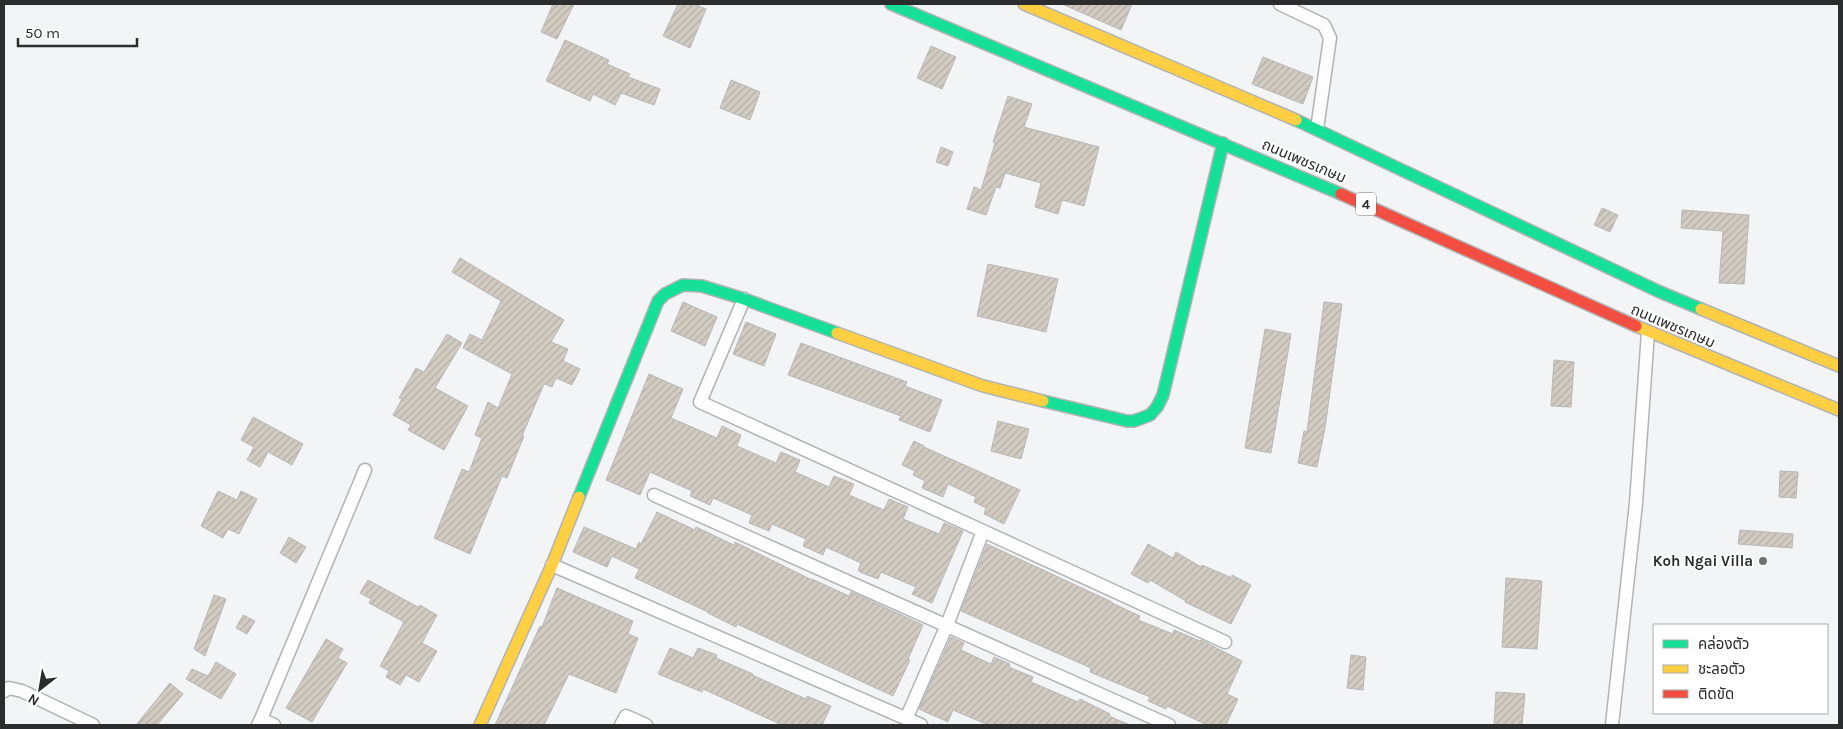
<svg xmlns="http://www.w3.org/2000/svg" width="1843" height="729" font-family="Karla,'Noto Sans Thai',sans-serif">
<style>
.building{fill:url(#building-hatch);stroke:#b8b8b8}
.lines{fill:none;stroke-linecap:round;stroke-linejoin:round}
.street-casing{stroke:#b2b3b4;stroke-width:15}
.fast-casing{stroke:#b2b3b4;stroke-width:14}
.slow-casing{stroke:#b2b3b4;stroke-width:14}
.jam-casing{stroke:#b2b3b4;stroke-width:14}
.street{stroke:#fdfdfe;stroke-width:12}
.fast{stroke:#16e098;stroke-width:11}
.slow{stroke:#ffcf43;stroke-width:11}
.jam{stroke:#f24e42;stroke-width:11}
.poi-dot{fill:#717273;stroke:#fff;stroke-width:2}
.labels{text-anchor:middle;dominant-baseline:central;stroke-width:4;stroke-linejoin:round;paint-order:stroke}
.shield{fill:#fff;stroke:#6b6b6c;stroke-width:1}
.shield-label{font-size:14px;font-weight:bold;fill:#2b2c2d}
.street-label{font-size:15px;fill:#2b2c2d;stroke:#fff}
.poi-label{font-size:15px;font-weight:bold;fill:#2b2c2d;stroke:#fff;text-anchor:end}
</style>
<defs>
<pattern id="building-hatch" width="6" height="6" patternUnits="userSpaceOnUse" patternTransform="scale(1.25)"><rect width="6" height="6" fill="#d1cbc1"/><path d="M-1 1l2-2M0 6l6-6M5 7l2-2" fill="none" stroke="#b4aea6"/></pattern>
</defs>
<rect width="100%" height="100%" fill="#f3f4f6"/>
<path class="building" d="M 553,4 L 574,4 L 557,39 L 541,32 Z
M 678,4 L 694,4 L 706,9 L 690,48 L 663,36 Z
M 1062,4 L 1132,4 L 1121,30 Z
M 565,40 L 609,60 L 607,64 L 630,74 L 628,77 L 660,89 L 654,105 L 621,93 L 615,105 L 593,94 L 590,101 L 546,81 Z
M 931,46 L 956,57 L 942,89 L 917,78 Z
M 1263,57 L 1313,77 L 1303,104 L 1252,84 Z
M 731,80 L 760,92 L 750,120 L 720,108 Z
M 1008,96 L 1032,104 L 1024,127 L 1099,147 L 1084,206 L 1062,200 L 1058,214 L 1035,207 L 1041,183 L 1005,173 L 1000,188 L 996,187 L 986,215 L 967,209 L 974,187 L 981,190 L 995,143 L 993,142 Z
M 941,147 L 953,152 L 948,166 L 936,162 Z
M 1602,208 L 1618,215 L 1610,232 L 1594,225 Z
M 1682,210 L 1749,215 L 1744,284 L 1719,283 L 1723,231 L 1681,228 Z
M 460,258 L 564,320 L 551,342 L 568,349 L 563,361 L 580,369 L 572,385 L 556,378 L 552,387 L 544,384 L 522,436 L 524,436 L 507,478 L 502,476 L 470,554 L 434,538 L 462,469 L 469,472 L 482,438 L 475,435 L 488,402 L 498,408 L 512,374 L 463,348 L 470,334 L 482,340 L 501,301 L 452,272 Z
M 988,264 L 1058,279 L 1046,332 L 977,316 Z
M 683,302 L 717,317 L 705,346 L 671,331 Z
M 1324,302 L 1342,304 L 1325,428 L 1317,467 L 1298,463 L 1304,431 L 1307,432 Z
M 746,322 L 776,334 L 764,366 L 733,354 Z
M 1265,329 L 1291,334 L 1271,453 L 1245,448 Z
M 447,334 L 462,343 L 435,388 L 468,406 L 444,450 L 408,430 L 411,425 L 393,415 L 402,399 L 399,398 L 416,368 L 424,372 Z
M 801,343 L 907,382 L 905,386 L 942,400 L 930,432 L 899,420 L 901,416 L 788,375 Z
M 1554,360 L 1574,362 L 1571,407 L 1551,406 Z
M 649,374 L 683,389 L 671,418 L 717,438 L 722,426 L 741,435 L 737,446 L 776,463 L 781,452 L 800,460 L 795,472 L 829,487 L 834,476 L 854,484 L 849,495 L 884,510 L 889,499 L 908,507 L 903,519 L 939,534 L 944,523 L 963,531 L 932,603 L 912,594 L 916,587 L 881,572 L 878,579 L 860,572 L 858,570 L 861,563 L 826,547 L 823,555 L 803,546 L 806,539 L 772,524 L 769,531 L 749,523 L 752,515 L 713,498 L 710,505 L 690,496 L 692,491 L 650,472 L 640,495 L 606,480 Z
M 253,417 L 303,444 L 292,465 L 268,452 L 260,467 L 247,460 L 254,447 L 241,440 Z
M 998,421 L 1029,429 L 1021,459 L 991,451 Z
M 914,441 L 924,446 L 924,447 L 1020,490 L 1004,524 L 984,514 L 986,508 L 974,502 L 976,497 L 948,484 L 943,497 L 922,488 L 925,481 L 913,475 L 915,471 L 902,465 Z
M 1780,471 L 1798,472 L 1796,498 L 1779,497 Z
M 218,491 L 237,500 L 241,491 L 257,499 L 239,534 L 228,529 L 223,538 L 201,526 Z
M 657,512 L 695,530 L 696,527 L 734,545 L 735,542 L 812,580 L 812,579 L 849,596 L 851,592 L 923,625 L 908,659 L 910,660 L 893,696 L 737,624 L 736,627 L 708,613 L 708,612 L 635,578 L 639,569 L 612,556 L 607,567 L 573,552 L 584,527 L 636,549 L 639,542 L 641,544 Z
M 1740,530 L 1793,534 L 1792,548 L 1738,544 Z
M 289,537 L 306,547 L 296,563 L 280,553 Z
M 987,544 L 1112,602 L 1112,603 L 1140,616 L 1138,620 L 1173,634 L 1174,630 L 1200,641 L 1201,640 L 1242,661 L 1227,694 L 1238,699 L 1226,725 L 1207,725 L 1167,706 L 1166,709 L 1148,701 L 1150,697 L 1090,672 L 1091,668 L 961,611 Z
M 1148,544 L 1173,558 L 1176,552 L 1201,567 L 1202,565 L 1232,578 L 1232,575 L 1251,585 L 1231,624 L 1185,602 L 1186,601 L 1150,580 L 1148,583 L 1131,574 Z
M 1506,578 L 1542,581 L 1537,649 L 1502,647 Z
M 368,580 L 418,607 L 420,605 L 437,615 L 422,643 L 437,651 L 419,682 L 406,675 L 400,685 L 386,677 L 389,671 L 380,666 L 404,622 L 369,603 L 371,599 L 360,593 Z
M 557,588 L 633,621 L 628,634 L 638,638 L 616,693 L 569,674 L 544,725 L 495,725 L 540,626 L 542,627 Z
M 214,595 L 226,599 L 205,656 L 194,649 Z
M 243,615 L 255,621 L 247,634 L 236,628 Z
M 951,637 L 964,643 L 961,650 L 991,664 L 994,657 L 1010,664 L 1009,667 L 1033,677 L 1031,682 L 1078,702 L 1080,699 L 1110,714 L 1109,716 L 1130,725 L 988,725 L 953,710 L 948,722 L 919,709 Z
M 326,639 L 343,649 L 338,658 L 347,663 L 312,722 L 286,708 Z
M 670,648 L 693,658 L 698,648 L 717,655 L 716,658 L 753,674 L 752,675 L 806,699 L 807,696 L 831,706 L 822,725 L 782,725 L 703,689 L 702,692 L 658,674 Z
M 1351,655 L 1366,657 L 1363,690 L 1347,688 Z
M 216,662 L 236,674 L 221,699 L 186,679 L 192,669 L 208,676 Z
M 170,683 L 183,694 L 157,725 L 136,725 Z
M 1496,692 L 1525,694 L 1522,725 L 1494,725 Z"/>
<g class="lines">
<defs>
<path id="street" d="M 1280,4 L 1324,25 L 1330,38 L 1317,129
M 744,299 L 700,402 L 983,531 L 947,625 L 906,719
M 654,495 L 1169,725
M 983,531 L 1225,642
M 552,565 L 921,725
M 4,691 L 9,688 L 22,691 L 93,725
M 261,719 L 365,470
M 258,725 L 261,719 L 274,725
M 621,725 L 626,716 L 646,725
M 1612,725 L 1636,503 L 1648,332"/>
<path id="fast" d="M 891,4 L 1341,194
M 1296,120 L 1660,292 L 1701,309
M 1043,401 L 1127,421 L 1134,421 L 1150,415 L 1157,407 L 1163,395 L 1223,143
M 579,497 L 658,301 L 665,294 L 683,285 L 702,286 L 744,299 L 837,333"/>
<path id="slow" d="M 1024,4 L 1296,120
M 1701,309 L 1839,366
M 1636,326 L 1839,410
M 837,333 L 983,386 L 1043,401
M 480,725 L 552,565 L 579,497"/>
<path id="jam" d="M 1341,194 L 1636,326"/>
</defs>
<use href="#street" class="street-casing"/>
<use href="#fast" class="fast-casing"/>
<use href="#slow" class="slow-casing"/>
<use href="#jam" class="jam-casing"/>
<use href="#street" class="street"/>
<use href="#fast" class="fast"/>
<use href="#slow" class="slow"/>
<use href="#jam" class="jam"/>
</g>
<circle class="poi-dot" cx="1763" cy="561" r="5"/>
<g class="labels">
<rect class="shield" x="1356" y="192.5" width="20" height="23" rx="4"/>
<g class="shield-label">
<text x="1366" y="204">4</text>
</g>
<g class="street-label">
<text transform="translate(1304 161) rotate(23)">ถนนเพชรเกษม</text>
<text transform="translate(1673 326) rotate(23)">ถนนเพชรเกษม</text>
</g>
<g class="poi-label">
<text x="1753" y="561">Koh Ngai Villa</text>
</g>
</g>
<rect width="1843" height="729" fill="none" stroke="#2b2c2d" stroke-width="10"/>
<rect x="1653" y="624" width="175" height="90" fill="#ffffff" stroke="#aaabab"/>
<rect x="1663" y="640" width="25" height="8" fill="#16e098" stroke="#aaabab"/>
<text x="1698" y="649" font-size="15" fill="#2b2c2d">คล่องตัว</text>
<rect x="1663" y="665" width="25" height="8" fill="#ffcf43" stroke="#aaabab"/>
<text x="1698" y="674" font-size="15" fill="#2b2c2d">ชะลอตัว</text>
<rect x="1663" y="690" width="25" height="8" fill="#f24e42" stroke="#aaabab"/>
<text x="1698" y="699" font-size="15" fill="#2b2c2d">ติดขัด</text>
<g transform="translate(40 689) rotate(211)" stroke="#ffffff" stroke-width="4" paint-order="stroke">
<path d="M0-4L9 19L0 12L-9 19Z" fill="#2b2c2d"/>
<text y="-8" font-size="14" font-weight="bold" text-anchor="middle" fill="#2b2c2d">N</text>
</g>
<path d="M18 38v8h119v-8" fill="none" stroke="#2b2c2d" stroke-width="2.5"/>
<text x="25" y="38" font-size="15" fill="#2b2c2d" stroke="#ffffff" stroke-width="4" paint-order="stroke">50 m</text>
</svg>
